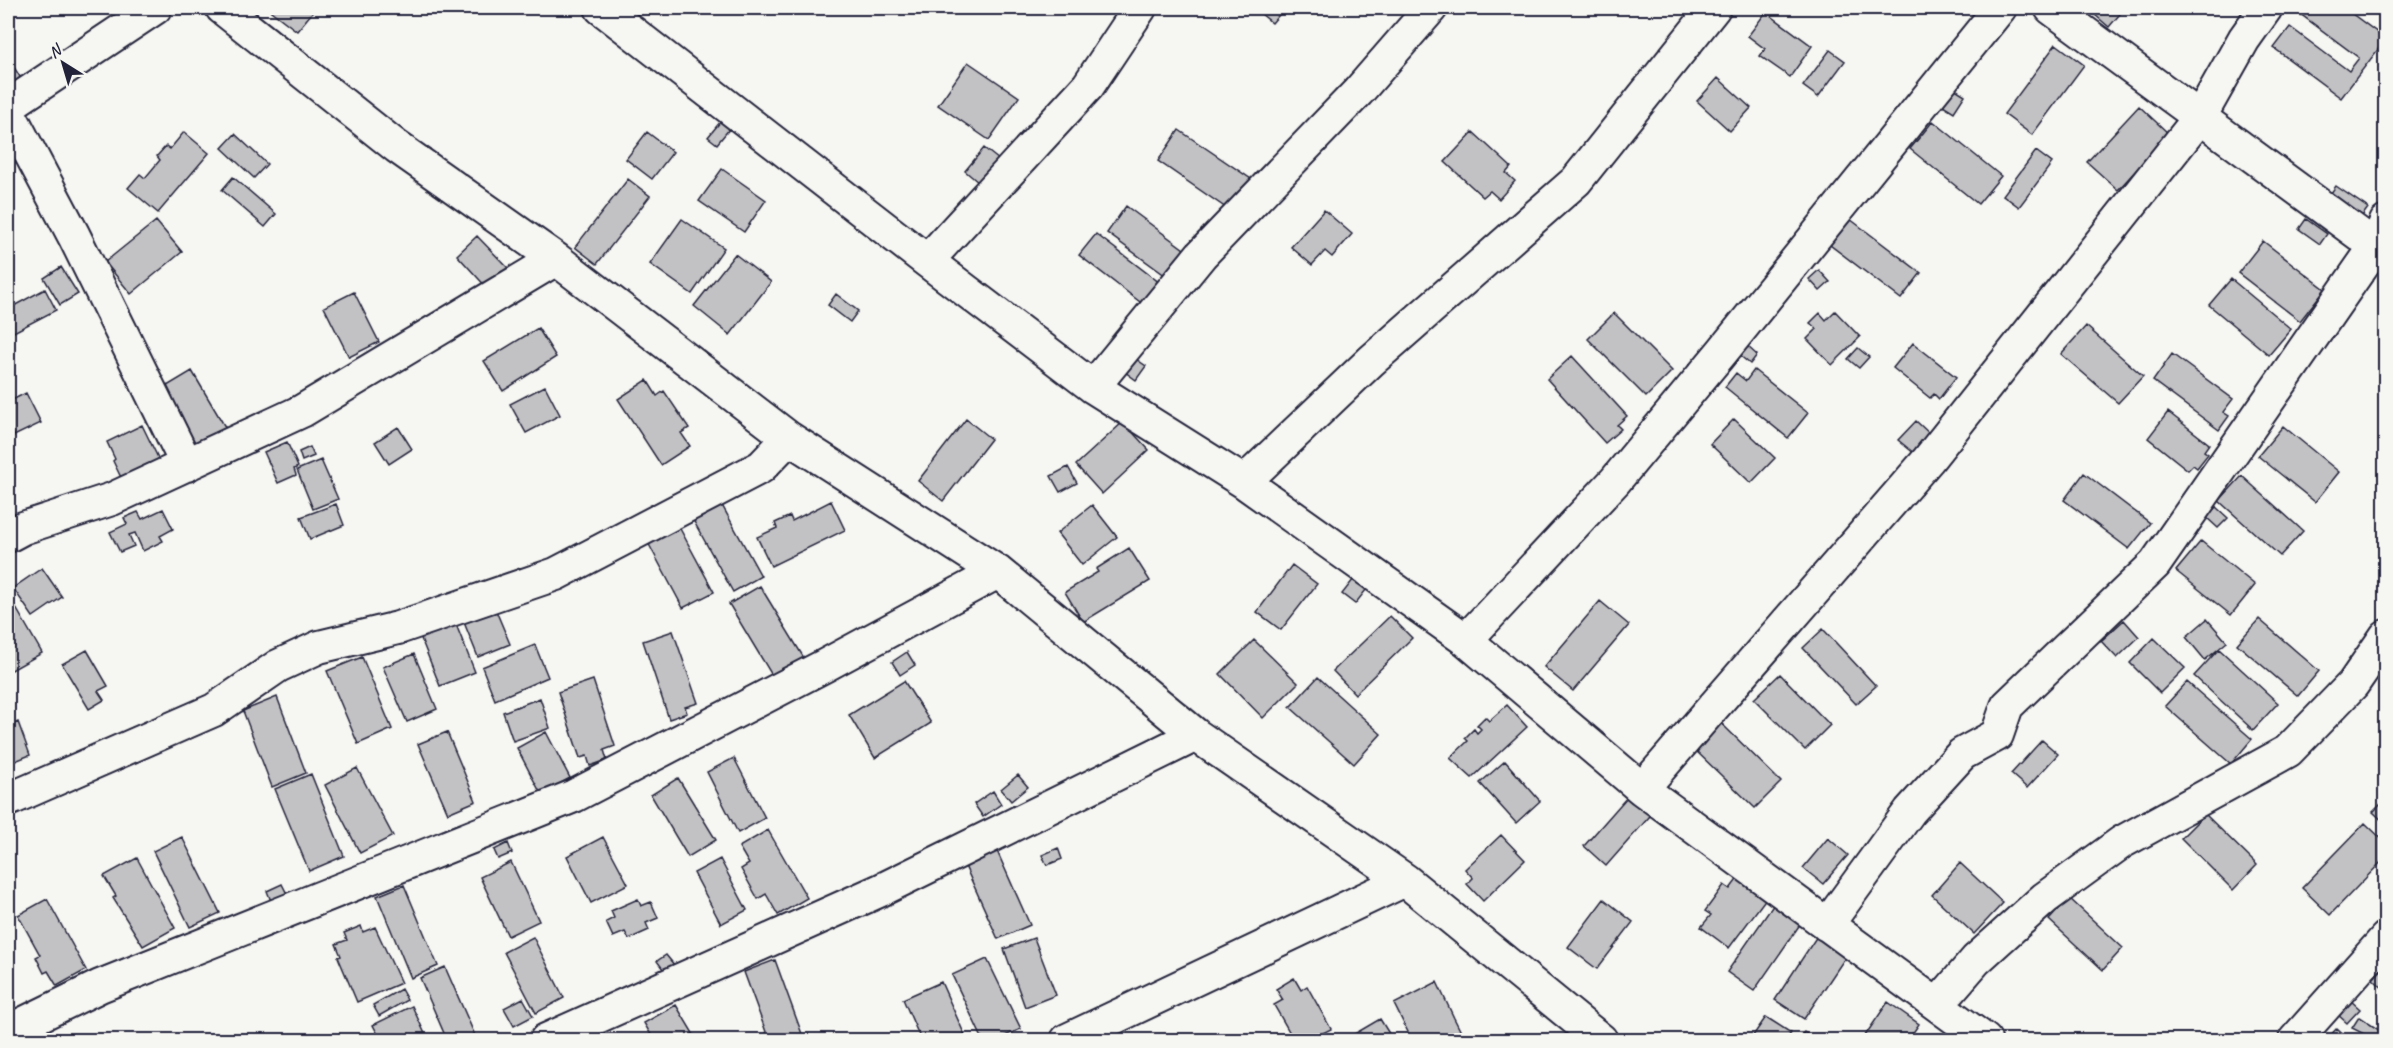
<svg xmlns="http://www.w3.org/2000/svg" width="2393" height="1048" font-family="Caveat,sans-serif">
<style>
.building{fill:#c2c2c4;stroke:#22223b;stroke-width:1.5}
.lines{fill:none;stroke-linecap:round;stroke-linejoin:round}
.minor-casing{stroke:#22223b;stroke-width:36}
.minor{stroke:#f6f6f2;stroke-width:32}
</style>
<rect width="100%" height="100%" fill="#f6f6f2"/>
<filter id="ink" filterUnits="userSpaceOnUse"><feTurbulence type="fractalNoise" baseFrequency=".0167" numOctaves="2"/><feDisplacementMap in="SourceGraphic" scale="12" xChannelSelector="R" yChannelSelector="G"/><feConvolveMatrix kernelMatrix="1 2 1 2 8 2 1 2 1" color-interpolation-filters="sRGB"/></filter>
<g filter="url(#ink)">
<path class="building" d="M 267,8 L 316,8 L 297,31 Z
M 1254,8 L 1285,8 L 1272,23 Z
M 2087,8 L 2125,8 L 2109,27 Z
M 2303,8 L 2344,8 L 2386,39 L 2341,98 L 2274,48 L 2290,27 L 2349,71 L 2359,58 L 2299,13 Z
M 1766,12 L 1812,46 L 1790,77 L 1760,56 L 1765,49 L 1748,36 Z
M 2056,44 L 2084,65 L 2032,135 L 2004,114 Z
M 1830,50 L 1845,61 L 1818,97 L 1803,86 Z
M 8,58 L 24,83 L 8,94 Z
M 968,62 L 1019,97 L 989,140 L 938,105 Z
M 1718,78 L 1751,108 L 1730,131 L 1697,101 Z
M 1949,85 L 1965,95 L 1954,112 L 1938,102 Z
M 2139,106 L 2169,134 L 2118,190 L 2087,162 Z
M 721,121 L 730,128 L 717,144 L 708,137 Z
M 1933,121 L 2001,176 L 1978,204 L 1910,149 Z
M 1179,130 L 1251,179 L 1229,210 L 1158,161 Z
M 184,132 L 209,153 L 158,213 L 128,188 L 140,174 L 145,178 L 160,160 L 157,156 L 166,146 L 170,149 Z
M 647,132 L 673,152 L 652,179 L 626,159 Z
M 1473,132 L 1511,167 L 1506,173 L 1515,181 L 1499,199 L 1490,191 L 1483,197 L 1445,162 Z
M 235,134 L 267,164 L 254,178 L 222,148 Z
M 984,148 L 1004,164 L 985,188 L 965,171 Z
M 2036,151 L 2052,163 L 2019,207 L 2003,195 Z
M 722,169 L 766,200 L 744,232 L 699,201 Z
M 233,177 L 276,214 L 265,227 L 222,190 Z
M 628,179 L 650,196 L 597,264 L 575,247 Z
M 2336,186 L 2368,208 L 2360,219 L 2328,197 Z
M 1126,206 L 1192,255 L 1173,281 L 1107,233 Z
M 1324,210 L 1352,234 L 1332,257 L 1325,251 L 1312,265 L 1291,247 Z
M 682,219 L 724,248 L 692,294 L 650,264 Z
M 1850,219 L 1921,273 L 1901,299 L 1830,245 Z
M 2306,219 L 2327,234 L 2320,244 L 2299,229 Z
M 156,221 L 182,252 L 131,294 L 105,262 Z
M 1096,234 L 1160,283 L 1144,305 L 1079,255 Z
M 477,236 L 509,269 L 488,289 L 457,255 Z
M 2263,241 L 2325,289 L 2300,321 L 2238,273 Z
M 735,254 L 771,282 L 730,335 L 694,306 Z
M 61,267 L 78,294 L 60,305 L 44,278 Z
M 1819,270 L 1830,282 L 1820,291 L 1809,279 Z
M 2231,279 L 2291,329 L 2269,355 L 2209,305 Z
M 45,289 L 56,310 L 8,335 L 8,309 Z
M 354,292 L 379,342 L 349,357 L 324,307 Z
M 836,294 L 858,311 L 850,322 L 828,305 Z
M 1835,311 L 1860,337 L 1832,365 L 1807,339 L 1817,329 L 1810,323 L 1820,313 L 1826,320 Z
M 1614,313 L 1672,371 L 1646,397 L 1588,339 Z
M 2086,326 L 2143,376 L 2118,403 L 2061,354 Z
M 538,328 L 556,357 L 503,391 L 484,361 Z
M 1913,343 L 1956,377 L 1939,399 L 1934,394 L 1930,398 L 1893,368 Z
M 1746,345 L 1757,355 L 1750,364 L 1738,354 Z
M 1858,348 L 1869,357 L 1859,368 L 1848,359 Z
M 2172,354 L 2233,399 L 2223,412 L 2229,416 L 2219,430 L 2153,381 Z
M 1130,355 L 1146,366 L 1136,380 L 1121,369 Z
M 1572,356 L 1627,416 L 1617,425 L 1621,429 L 1605,443 L 1547,379 Z
M 1754,370 L 1808,413 L 1788,438 L 1725,387 L 1736,373 L 1746,381 Z
M 192,371 L 231,437 L 201,454 L 162,389 Z
M 647,380 L 657,396 L 664,391 L 689,428 L 681,433 L 690,446 L 661,465 L 618,399 Z
M 545,386 L 560,415 L 526,433 L 510,404 Z
M 26,393 L 41,423 L 14,436 L 8,422 L 8,402 Z
M 2168,412 L 2209,444 L 2204,451 L 2208,454 L 2197,468 L 2193,465 L 2188,470 L 2148,438 Z
M 966,419 L 991,439 L 943,501 L 918,481 Z
M 1734,419 L 1775,458 L 1751,483 L 1710,444 Z
M 1916,421 L 1932,436 L 1915,454 L 1898,440 Z
M 1123,422 L 1149,450 L 1102,494 L 1076,465 Z
M 142,425 L 163,468 L 128,492 L 113,461 L 115,459 L 107,442 Z
M 2283,426 L 2339,472 L 2315,502 L 2258,456 Z
M 398,427 L 412,449 L 389,464 L 375,442 Z
M 287,442 L 298,467 L 294,469 L 296,475 L 278,483 L 264,452 Z
M 310,447 L 314,456 L 302,461 L 299,452 Z
M 321,460 L 338,499 L 313,509 L 297,470 Z
M 1068,467 L 1077,483 L 1060,492 L 1051,476 Z
M 2084,473 L 2150,523 L 2129,549 L 2064,500 Z
M 2242,476 L 2303,531 L 2280,556 L 2219,501 Z
M 718,498 L 761,576 L 733,592 L 692,518 Z
M 831,501 L 845,530 L 771,566 L 757,537 L 777,528 L 775,523 L 790,516 L 792,521 Z
M 336,504 L 344,525 L 310,539 L 301,517 Z
M 1092,505 L 1117,537 L 1082,565 L 1057,533 Z
M 2216,507 L 2228,518 L 2218,528 L 2206,517 Z
M 163,509 L 173,529 L 160,536 L 163,541 L 143,551 L 135,533 L 129,535 L 134,546 L 120,552 L 110,532 L 127,524 L 124,518 L 138,512 L 142,519 Z
M 678,525 L 714,592 L 683,608 L 645,537 Z
M 2201,541 L 2255,585 L 2231,615 L 2176,571 Z
M 1129,548 L 1150,581 L 1083,622 L 1065,592 L 1098,572 L 1096,569 Z
M 1292,565 L 1317,584 L 1281,630 L 1257,612 Z
M 42,568 L 62,597 L 33,617 L 13,588 Z
M 1357,575 L 1370,585 L 1355,604 L 1342,594 Z
M 760,586 L 804,658 L 773,677 L 729,604 Z
M 8,594 L 42,653 L 10,671 L 8,667 Z
M 1600,601 L 1629,625 L 1573,691 L 1544,667 Z
M 494,606 L 510,644 L 478,657 L 463,620 Z
M 1390,616 L 1412,638 L 1355,694 L 1333,671 Z
M 2207,619 L 2227,642 L 2205,660 L 2186,637 Z
M 2259,619 L 2319,671 L 2298,696 L 2237,644 Z
M 2124,620 L 2139,637 L 2117,658 L 2101,641 Z
M 455,622 L 475,672 L 440,686 L 420,636 Z
M 1823,629 L 1876,686 L 1856,704 L 1803,648 Z
M 673,631 L 698,703 L 685,707 L 687,713 L 669,719 L 643,641 Z
M 2154,638 L 2185,668 L 2160,693 L 2130,663 Z
M 1254,640 L 1298,683 L 1263,718 L 1220,674 Z
M 535,645 L 548,677 L 495,700 L 482,667 Z
M 2219,649 L 2278,703 L 2253,730 L 2194,676 Z
M 87,650 L 108,686 L 98,691 L 104,700 L 89,709 L 62,664 Z
M 907,652 L 915,665 L 900,675 L 892,662 Z
M 414,654 L 437,709 L 407,722 L 383,667 Z
M 362,657 L 392,729 L 358,744 L 327,671 Z
M 1780,674 L 1830,725 L 1805,750 L 1754,699 Z
M 1318,677 L 1381,734 L 1354,764 L 1290,707 Z
M 593,680 L 615,746 L 604,750 L 607,760 L 590,766 L 587,756 L 580,758 L 558,692 Z
M 904,681 L 931,723 L 875,758 L 849,715 Z
M 2187,682 L 2252,739 L 2231,764 L 2165,706 Z
M 277,697 L 306,773 L 272,787 L 243,711 Z
M 540,698 L 550,728 L 513,741 L 503,712 Z
M 1507,705 L 1527,727 L 1472,778 L 1450,758 L 1468,741 L 1465,738 L 1474,729 L 1477,733 L 1481,729 L 1477,725 L 1485,717 L 1489,721 Z
M 18,722 L 30,755 L 8,764 L 8,726 Z
M 1720,722 L 1781,782 L 1755,808 L 1694,749 Z
M 447,732 L 476,801 L 448,813 L 418,744 Z
M 546,732 L 570,778 L 541,794 L 517,748 Z
M 2042,740 L 2058,754 L 2027,788 L 2011,774 Z
M 734,758 L 765,818 L 738,833 L 707,772 Z
M 1505,761 L 1540,801 L 1516,823 L 1480,783 Z
M 357,768 L 393,836 L 360,853 L 325,785 Z
M 311,774 L 344,856 L 309,871 L 275,789 Z
M 1018,775 L 1028,787 L 1011,801 L 1001,789 Z
M 678,778 L 716,840 L 688,857 L 651,795 Z
M 1635,788 L 1657,808 L 1606,866 L 1584,846 Z
M 993,791 L 1001,804 L 983,817 L 974,804 Z
M 2386,799 L 2386,824 L 2373,812 Z
M 2205,814 L 2257,865 L 2233,890 L 2181,838 Z
M 2365,823 L 2386,843 L 2386,857 L 2330,915 L 2302,888 Z
M 768,830 L 807,898 L 778,915 L 766,894 L 758,899 L 741,869 L 749,864 L 739,847 Z
M 1501,835 L 1525,860 L 1483,901 L 1467,884 L 1473,878 L 1465,869 Z
M 182,837 L 220,913 L 190,927 L 153,851 Z
M 603,837 L 628,884 L 591,903 L 567,856 Z
M 1828,838 L 1848,855 L 1823,884 L 1803,868 Z
M 508,843 L 512,853 L 498,859 L 494,850 Z
M 1058,848 L 1062,859 L 1047,865 L 1042,855 Z
M 997,851 L 1030,925 L 998,939 L 965,866 Z
M 137,858 L 175,928 L 143,946 L 113,898 L 116,896 L 104,876 Z
M 720,859 L 747,910 L 721,924 L 694,873 Z
M 511,862 L 539,921 L 508,936 L 480,877 Z
M 1960,863 L 2003,903 L 1974,934 L 1932,895 Z
M 1742,873 L 1770,893 L 1729,948 L 1701,927 L 1711,915 L 1705,911 L 1724,885 L 1730,889 Z
M 282,884 L 287,894 L 271,901 L 267,891 Z
M 404,885 L 438,966 L 411,978 L 377,896 Z
M 2069,898 L 2123,948 L 2103,970 L 2049,920 Z
M 47,899 L 86,970 L 57,986 L 48,971 L 44,973 L 36,957 L 40,955 L 18,915 Z
M 638,899 L 641,906 L 651,902 L 658,918 L 646,923 L 649,930 L 629,939 L 625,932 L 613,937 L 606,922 L 614,918 L 611,911 Z
M 1604,899 L 1633,922 L 1597,969 L 1568,947 Z
M 1774,904 L 1801,923 L 1754,991 L 1727,972 Z
M 361,926 L 363,932 L 375,927 L 401,983 L 357,1002 L 338,957 L 341,956 L 336,944 L 347,940 L 344,933 Z
M 1817,936 L 1847,955 L 1804,1019 L 1775,1000 Z
M 533,937 L 564,998 L 536,1013 L 504,952 Z
M 1034,938 L 1056,995 L 1025,1007 L 1004,949 Z
M 666,955 L 675,966 L 666,973 L 657,961 Z
M 987,959 L 1021,1029 L 996,1040 L 983,1040 L 952,975 Z
M 775,960 L 802,1034 L 784,1040 L 769,1040 L 744,972 Z
M 2386,965 L 2386,991 L 2373,979 Z
M 445,967 L 477,1040 L 447,1040 L 420,978 Z
M 1294,978 L 1301,990 L 1307,986 L 1331,1029 L 1309,1040 L 1294,1040 L 1274,1005 L 1283,1000 L 1276,989 Z
M 941,982 L 967,1040 L 921,1040 L 903,999 Z
M 1437,982 L 1454,1018 L 1465,1040 L 1412,1040 L 1394,1004 Z
M 401,989 L 407,1000 L 379,1016 L 373,1005 Z
M 523,998 L 533,1016 L 514,1026 L 504,1008 Z
M 2350,1000 L 2360,1009 L 2347,1023 L 2337,1014 Z
M 1888,1002 L 1919,1024 L 1908,1040 L 1862,1040 Z
M 676,1005 L 697,1040 L 654,1040 L 644,1023 Z
M 412,1006 L 427,1038 L 422,1040 L 381,1040 L 373,1025 Z
M 1766,1017 L 1791,1033 L 1786,1040 L 1750,1040 Z
M 2359,1017 L 2382,1032 L 2376,1040 L 2352,1028 Z
M 1380,1019 L 1393,1040 L 1346,1040 L 1346,1039 Z
M 2337,1028 L 2350,1040 L 2326,1040 Z
M 1804,1032 L 1816,1040 L 1798,1040 Z"/>
<g class="lines">
<defs>
<path id="minor" d="M 222,8 L 397,147 L 556,259 L 789,438 L 998,572 L 1196,735 L 1405,880 L 1601,1040
M 601,8 L 927,261 L 1093,387 L 1244,482 L 1466,640 L 1642,789 L 1985,1040
M 2051,8 L 2386,254
M 8,106 L 155,8
M 8,111 L 74,236 L 187,465
M 927,261 L 1088,86 L 1140,8
M 1093,387 L 1201,255 L 1358,92 L 1431,8
M 1244,482 L 1371,361 L 1576,181 L 1714,8
M 8,536 L 23,528 L 112,499 L 302,411 L 556,259
M 1466,640 L 1615,481 L 1722,352 L 2000,8
M 1642,789 L 1928,460 L 2200,117 L 2244,39 L 2266,8
M 8,800 L 214,710 L 278,666 L 319,647 L 398,628 L 556,574 L 761,467 L 789,438
M 1827,925 L 1910,811 L 1962,754 L 1997,735 L 2007,706 L 2155,564 L 2375,247 L 2386,222
M 1937,1005 L 1976,960 L 2045,898 L 2122,842 L 2288,751 L 2353,684 L 2386,636
M 8,1031 L 100,986 L 574,796 L 824,666 L 998,572
M 546,1040 L 881,890 L 1196,735
M 1067,1040 L 1405,880
M 2295,1040 L 2386,938"/>
</defs>
<use href="#minor" class="minor-casing"/>
<use href="#minor" class="minor"/>
</g>
</g>
<rect width="2393" height="1048" fill="none" stroke="#f6f6f2" stroke-width="30"/>
<rect x="15" y="15" width="2363" height="1018" fill="none" stroke="#22223b" stroke-width="2" filter="url(#ink)"/>
<g transform="translate(63 63) rotate(323)" stroke="#f6f6f2" stroke-width="4.5" paint-order="stroke">
<path d="M0-4.5L10 22L0 15L-10 22Z" fill="#22223b"/>
<text y="-9" font-size="16" font-weight="bold" text-anchor="middle" fill="#22223b">N</text>
</g>
</svg>
